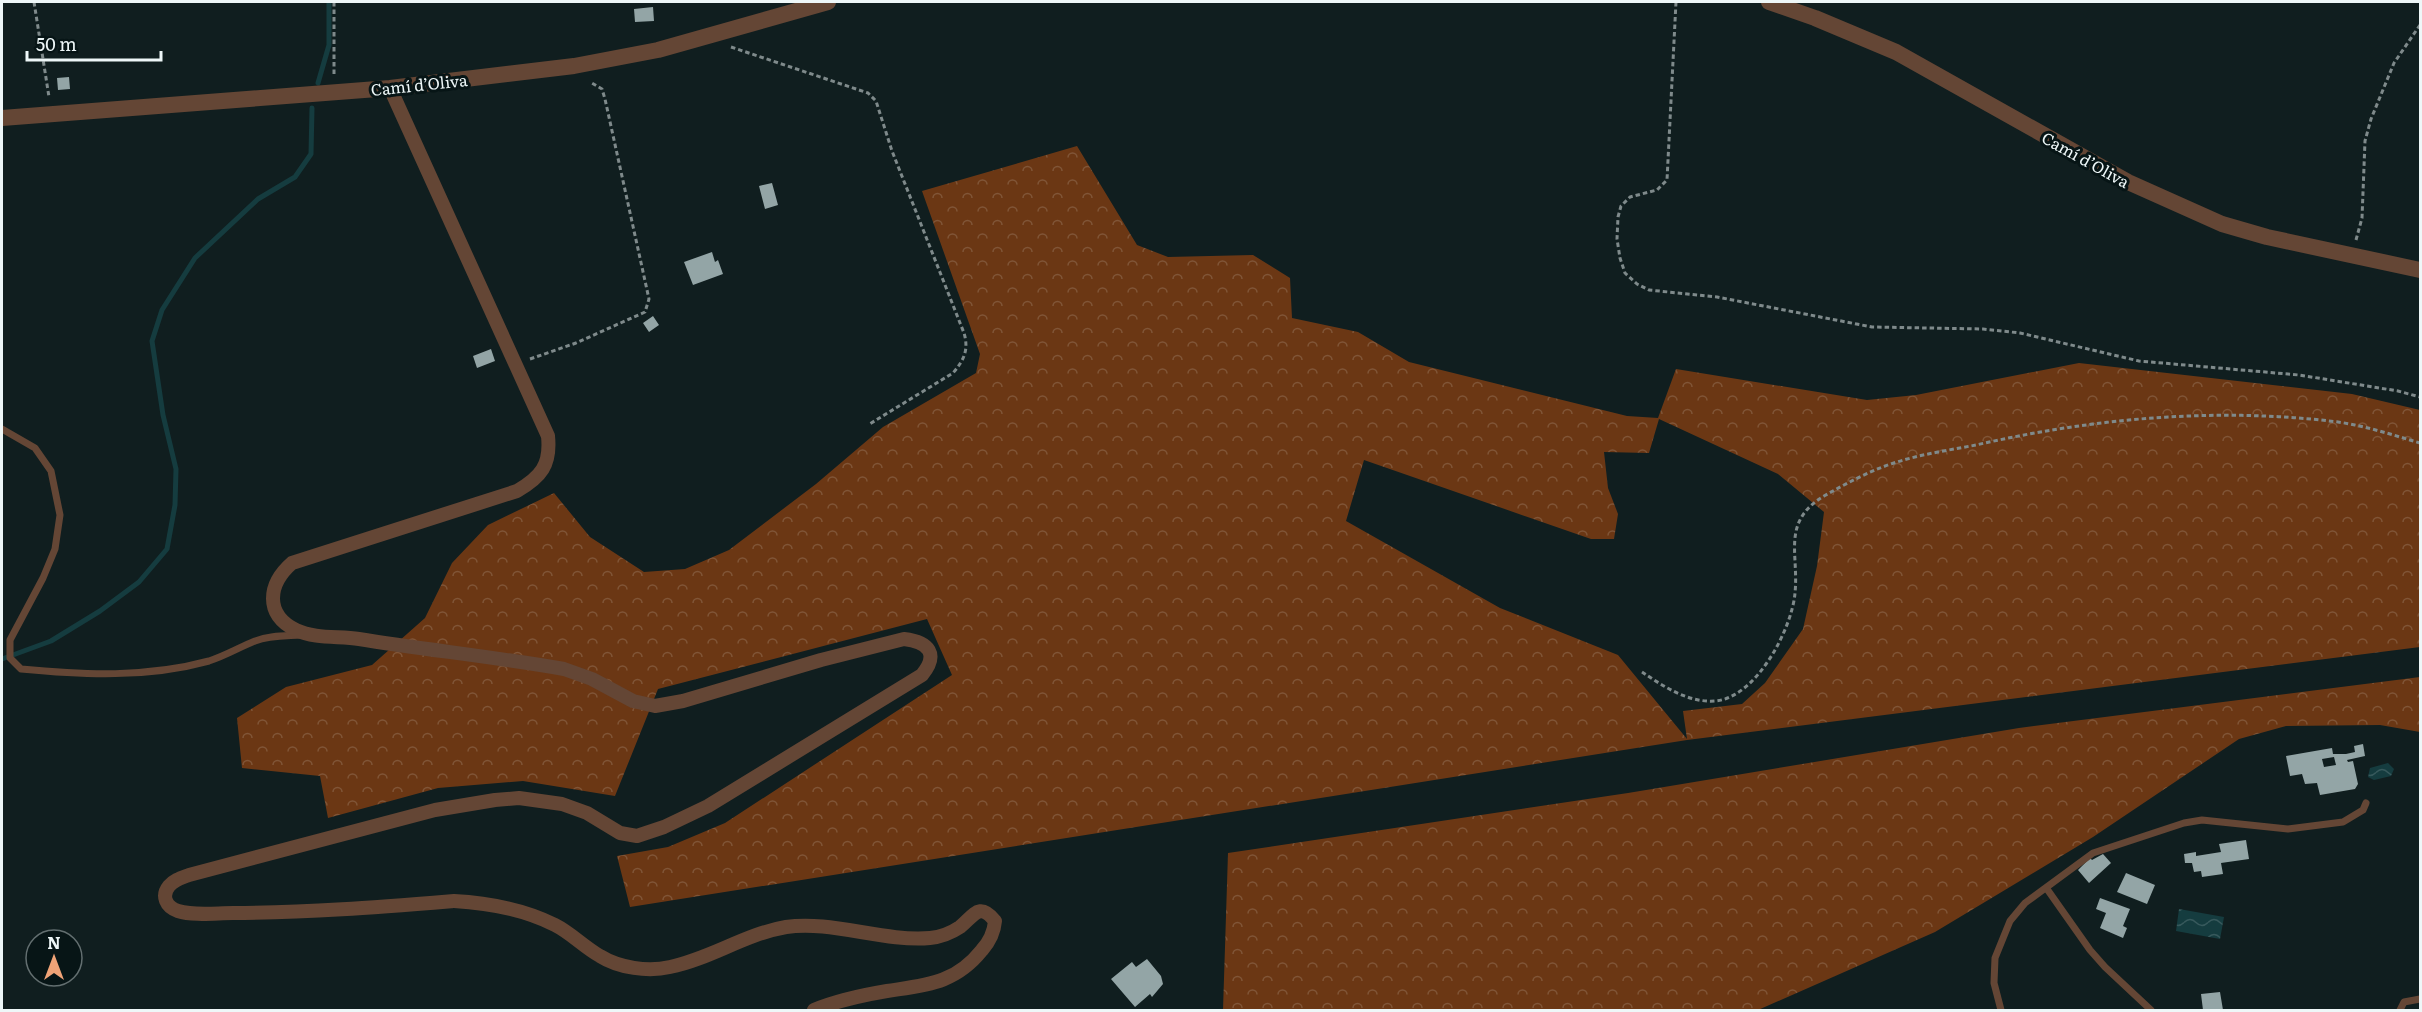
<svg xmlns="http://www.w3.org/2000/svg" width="2422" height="1012" font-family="Literata,serif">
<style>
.forest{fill:url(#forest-crowns);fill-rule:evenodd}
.water{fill:url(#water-waves)}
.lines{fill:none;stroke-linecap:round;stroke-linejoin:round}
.stream{stroke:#153c3f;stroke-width:5}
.building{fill:#93a5a6;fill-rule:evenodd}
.path{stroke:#7f8a8b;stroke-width:3;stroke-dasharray:4.5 3;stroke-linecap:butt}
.service{stroke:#644635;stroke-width:7}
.minor{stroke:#644635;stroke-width:14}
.tertiary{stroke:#644635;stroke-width:16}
.labels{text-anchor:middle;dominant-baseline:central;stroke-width:6;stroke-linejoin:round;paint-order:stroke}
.street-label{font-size:16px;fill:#eef7f8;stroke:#071516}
</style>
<defs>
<pattern id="forest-crowns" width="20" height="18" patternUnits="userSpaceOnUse" patternTransform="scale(1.5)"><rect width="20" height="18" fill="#6b3714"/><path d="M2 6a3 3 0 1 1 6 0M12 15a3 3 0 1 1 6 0" fill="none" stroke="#805537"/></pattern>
<pattern id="water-waves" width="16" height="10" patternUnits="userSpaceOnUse" patternTransform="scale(1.5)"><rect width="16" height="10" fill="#153c3f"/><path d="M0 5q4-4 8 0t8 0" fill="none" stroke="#37595c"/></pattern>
</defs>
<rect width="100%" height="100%" fill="#101e1f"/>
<path class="forest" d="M 1077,146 L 1137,245 L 1168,257 L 1253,255 L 1290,278 L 1292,318 L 1358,332 L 1409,362 L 1627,416 L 1658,418 L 1676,369 L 1867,400 L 1916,395 L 2079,363 L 2352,394 L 2420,410 L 2420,647 L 1687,740 L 630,907 L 617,856 L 668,847 L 725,823 L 952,675 L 927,619 L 658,689 L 615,796 L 523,781 L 438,788 L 328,818 L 320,776 L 242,768 L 237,718 L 286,687 L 372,665 L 425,618 L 452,563 L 488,525 L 554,493 L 590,537 L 644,572 L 685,569 L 729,550 L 816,484 L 883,427 L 976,373 L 980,354 L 922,191 ZM 1659,419 L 1778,474 L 1824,512 L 1817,566 L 1803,629 L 1765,683 L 1742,704 L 1683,711 L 1687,739 L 1618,655 L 1500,608 L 1346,521 L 1364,460 L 1591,539 L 1614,539 L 1618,514 L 1608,488 L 1604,452 L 1649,453 Z
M 2420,677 L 2420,732 L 2380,725 L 2286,726 L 2239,739 L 2093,837 L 1935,932 L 1758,1010 L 1223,1010 L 1228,853 L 1628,793 L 2019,728 Z"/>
<path class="water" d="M 2388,763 L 2394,769 L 2391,776 L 2374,780 L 2368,777 L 2370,768 Z
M 2179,909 L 2224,917 L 2220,939 L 2176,931 Z"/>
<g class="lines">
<path class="stream" d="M 318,83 L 329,45 L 329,2
M 2,659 L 51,641 L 100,611 L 139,582 L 167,549 L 175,505 L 176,469 L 163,415 L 152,341 L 162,310 L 195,258 L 258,199 L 295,177 L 311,154 L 312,108"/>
</g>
<path class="building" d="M 653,7 L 654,21 L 635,22 L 634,9 Z
M 69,77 L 70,89 L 58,90 L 57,78 Z
M 772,183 L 778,205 L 765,209 L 759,186 Z
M 712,252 L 715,262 L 718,260 L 723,274 L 693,285 L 684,262 Z
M 653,316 L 659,325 L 649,332 L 643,323 Z
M 491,349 L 495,361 L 477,368 L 473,356 Z
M 2363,744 L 2365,756 L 2347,760 L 2348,762 L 2353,761 L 2358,784 L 2355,789 L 2320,795 L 2317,783 L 2305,784 L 2302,774 L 2290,776 L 2286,756 L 2332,748 L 2333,754 L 2346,754 L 2355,752 L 2354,746 ZM 2334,757 L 2336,765 L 2324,767 L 2322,759 Z
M 2246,840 L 2249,859 L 2221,863 L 2223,874 L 2202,877 L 2201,871 L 2194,872 L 2192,863 L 2185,863 L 2184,854 L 2196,852 L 2196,856 L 2221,852 L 2219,844 Z
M 2103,854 L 2111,863 L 2089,883 L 2078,870 L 2090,858 L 2092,860 Z
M 2126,873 L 2155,885 L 2147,904 L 2117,892 Z
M 2100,898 L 2130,909 L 2123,926 L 2127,928 L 2123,938 L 2100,928 L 2106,913 L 2096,909 Z
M 1147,959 L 1161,976 L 1163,984 L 1152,997 L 1150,994 L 1135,1007 L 1111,979 L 1132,962 L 1136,967 Z
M 2220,992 L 2223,1010 L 2203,1010 L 2201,994 Z"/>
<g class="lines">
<path class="path" d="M 34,2 L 49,97
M 334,2 L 334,75
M 1676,2 L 1667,180 L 1657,190 L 1630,197 L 1621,206 L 1618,217 L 1617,239 L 1620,258 L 1625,273 L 1637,284 L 1649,290 L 1717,297 L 1872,327 L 1983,329 L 2020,333 L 2139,361 L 2299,375 L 2398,391 L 2420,397
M 731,47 L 868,93 L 876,101 L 892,151 L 964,333 C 969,350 964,360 953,373 L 868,425
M 2356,240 L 2362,218 L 2365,141 L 2371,119 L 2394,63 L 2420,25
M 530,359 L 576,343 L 645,312 L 649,299 L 605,99 L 602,89 L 590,82
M 1642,672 C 1663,686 1688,703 1715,701 C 1756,698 1792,629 1795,593 C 1799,553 1781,522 1824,496 C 1847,483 1871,470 1897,462 C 1922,454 1950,450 1976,445 C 2094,418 2218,407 2338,422 C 2366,426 2393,435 2420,443"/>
<path class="service" d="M 2,429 L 35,448 L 51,471 L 60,515 L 55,549 L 43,578 L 10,640 L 10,658 L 21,669 C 84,675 147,678 209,661 C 225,656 240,647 255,641 C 270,635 286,636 301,635
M 2047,889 L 2090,950 L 2105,967 L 2151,1010
M 2001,1010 L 1994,983 L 1995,958 L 2010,921 L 2025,903 L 2093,853 L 2184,823 L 2202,820 L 2288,829 L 2343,822 L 2363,810 L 2366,803
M 2400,1010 L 2404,1002 L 2420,999"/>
<path class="minor" d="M 390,88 L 548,436 C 551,465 541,477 517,491 L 292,563 C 268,584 264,614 296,630 C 315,639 338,636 359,639 C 427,650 496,657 564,669 L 592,679 L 633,701 L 655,706 L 683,701 L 821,660 L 904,639 C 929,642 939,654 922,675 L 708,806 L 664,827 L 637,836 L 620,833 L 587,813 L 562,804 L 519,798 L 495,800 L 435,810 L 189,875 C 181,878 174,880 169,886 C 161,896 166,907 178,911 C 194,916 216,913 233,913 C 307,913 380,907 454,901 C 490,903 523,909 555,925 C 571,933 584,947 600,956 C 619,968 648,972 670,967 C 710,959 745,934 786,927 C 831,920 883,942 930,938 C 941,937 951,933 960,927 C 974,916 979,901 995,921 C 994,933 990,941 982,950 C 955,984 926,985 887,991 C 863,995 836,1001 814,1010"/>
<path class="tertiary" d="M 1769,2 L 1815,18 L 1896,52 L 2128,182 L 2222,224 L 2267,237 L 2420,270
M 2,118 L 390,88 L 574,66 L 658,50 L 828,2"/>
</g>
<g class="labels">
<g class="street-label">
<text transform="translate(419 84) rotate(-6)">Camí d’Oliva</text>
<text transform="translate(2086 159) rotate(29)">Camí d’Oliva</text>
</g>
</g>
<rect width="2422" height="1012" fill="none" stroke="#eef7f8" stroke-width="6"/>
<g transform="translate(54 958)"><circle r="28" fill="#071516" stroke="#636f70" stroke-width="1.5"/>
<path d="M0-4.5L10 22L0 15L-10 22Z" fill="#efa377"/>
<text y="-9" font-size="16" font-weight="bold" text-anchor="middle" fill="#eef7f8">N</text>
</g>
<path d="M27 51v9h134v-9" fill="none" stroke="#eef7f8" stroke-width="3"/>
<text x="36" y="51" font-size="18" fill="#eef7f8" stroke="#071516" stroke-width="4.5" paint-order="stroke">50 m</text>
</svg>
